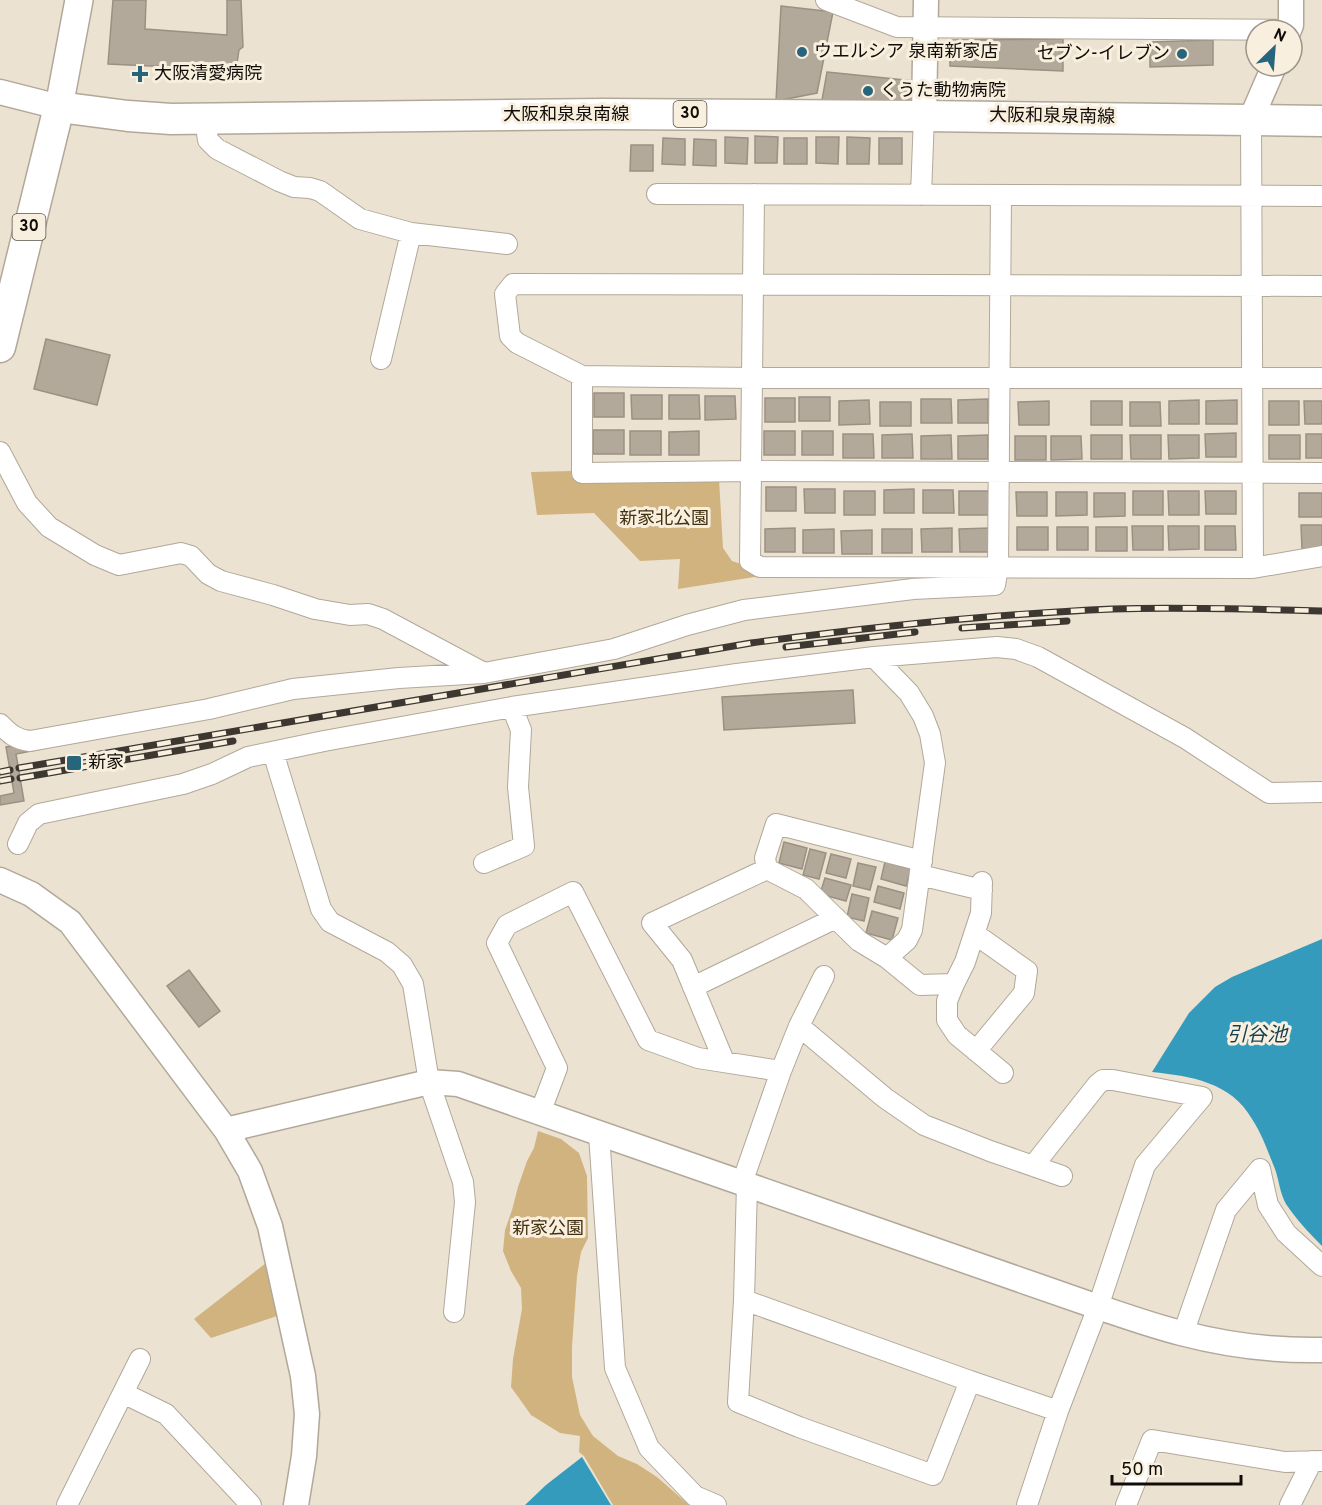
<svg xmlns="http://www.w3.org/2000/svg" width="1322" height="1505" font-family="Overpass,'Noto Sans JP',sans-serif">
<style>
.green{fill:#d1b37f}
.water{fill:#359bbd}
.building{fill:#b2a99a;stroke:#9a9182;stroke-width:1.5}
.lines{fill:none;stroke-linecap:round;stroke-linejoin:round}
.minor-casing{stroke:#b1a899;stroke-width:22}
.tertiary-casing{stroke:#b1a899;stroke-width:27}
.secondary-casing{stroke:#b1a899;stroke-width:30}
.primary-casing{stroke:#b1a899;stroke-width:33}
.minor{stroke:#fff;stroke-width:20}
.tertiary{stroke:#fff;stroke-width:24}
.secondary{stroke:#fff;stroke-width:27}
.primary{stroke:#fff;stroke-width:30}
.rail-casing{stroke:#3c3730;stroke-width:7}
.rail{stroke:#f9efdf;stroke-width:4.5;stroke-dasharray:14;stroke-linecap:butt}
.poi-dot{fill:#26657b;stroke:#f9efdf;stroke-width:2}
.labels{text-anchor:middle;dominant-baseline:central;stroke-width:6;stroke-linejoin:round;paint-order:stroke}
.shield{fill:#f9efdf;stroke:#565048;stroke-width:1.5}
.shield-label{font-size:16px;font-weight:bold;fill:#100c07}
.poi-label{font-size:18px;fill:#100c07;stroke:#f9efdf;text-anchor:start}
.street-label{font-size:18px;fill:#100c07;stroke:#f9efdf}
.park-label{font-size:18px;fill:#41300f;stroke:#f9efdf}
.water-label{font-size:20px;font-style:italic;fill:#133f4e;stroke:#f9efdf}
</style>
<rect width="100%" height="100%" fill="#ece2d2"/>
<path class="green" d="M 571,471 L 572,478 L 719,479 L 723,548 L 732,561 L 773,574 L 678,589 L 680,559 L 640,561 L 594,513 L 537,515 L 531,472 Z
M 538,1131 L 561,1139 L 579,1153 L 587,1176 L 588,1238 L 581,1252 L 577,1276 L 572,1347 L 572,1377 L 580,1415 L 593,1436 L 618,1456 L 637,1464 L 657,1477 L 689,1505 L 613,1505 L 584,1456 L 579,1452 L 580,1436 L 560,1433 L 531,1415 L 511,1387 L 513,1359 L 522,1309 L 521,1288 L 511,1271 L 503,1251 L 505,1230 L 512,1210 L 518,1187 L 527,1161 L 534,1148 Z
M 266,1263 L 280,1315 L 211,1338 L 194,1319 Z"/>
<path class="water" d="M 1322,939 L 1322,1246 C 1309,1233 1296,1219 1286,1204 C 1280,1194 1279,1180 1275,1169 C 1268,1152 1262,1134 1252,1119 C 1231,1082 1190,1076 1152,1072 L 1189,1013 L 1215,987 L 1232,977 Z
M 582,1457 L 611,1505 L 525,1505 L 546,1485 Z"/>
<path class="building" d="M 113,0 L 146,0 L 145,29 L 227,35 L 227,0 L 241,0 L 243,47 L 239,50 L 236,70 L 108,64 Z
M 781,6 L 833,12 L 817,93 L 776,101 Z
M 1063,39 L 1063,71 L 950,66 L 950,40 Z
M 1213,40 L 1213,65 L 1150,67 L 1150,42 Z
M 827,72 L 914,81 L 909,102 L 822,100 Z
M 755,136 L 778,137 L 777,163 L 755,163 Z
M 725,137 L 748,138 L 747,164 L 725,163 Z
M 816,137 L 839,137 L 838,164 L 816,163 Z
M 847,137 L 870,138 L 869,164 L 847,164 Z
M 663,138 L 685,139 L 685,165 L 662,164 Z
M 784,138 L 807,138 L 807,164 L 784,164 Z
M 879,138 L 902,138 L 902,164 L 879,164 Z
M 694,139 L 716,140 L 716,166 L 693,165 Z
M 631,145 L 653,145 L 653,171 L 630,171 Z
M 46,339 L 110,355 L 97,405 L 34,389 Z
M 594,393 L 624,393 L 624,417 L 594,417 Z
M 631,395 L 662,395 L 662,419 L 632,419 Z
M 669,395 L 699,395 L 700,419 L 669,419 Z
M 705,396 L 735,396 L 736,419 L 705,420 Z
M 799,397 L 830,397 L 830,421 L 799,421 Z
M 765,398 L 795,398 L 795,422 L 765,422 Z
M 921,399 L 951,399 L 952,423 L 921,423 Z
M 988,399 L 988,423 L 958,423 L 958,400 Z
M 869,400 L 870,424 L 839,425 L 839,401 Z
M 1199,400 L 1199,424 L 1169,424 L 1169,401 Z
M 1237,400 L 1237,424 L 1206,424 L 1206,401 Z
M 1049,401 L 1049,425 L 1019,425 L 1018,402 Z
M 1091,401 L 1122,401 L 1122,425 L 1091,425 Z
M 1269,401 L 1299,401 L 1299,425 L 1269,425 Z
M 1304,401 L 1322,401 L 1322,424 L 1305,424 Z
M 880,402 L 911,402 L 911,426 L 880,426 Z
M 1130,402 L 1160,402 L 1161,426 L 1130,426 Z
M 593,430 L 624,430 L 624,454 L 593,454 Z
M 630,431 L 661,431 L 661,455 L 630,455 Z
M 699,431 L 699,455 L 669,455 L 669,432 Z
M 764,431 L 795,431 L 795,455 L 764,455 Z
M 802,431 L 833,431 L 833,455 L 802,455 Z
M 1236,433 L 1236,457 L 1206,457 L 1205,434 Z
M 843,434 L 873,434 L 874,458 L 843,458 Z
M 912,434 L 913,458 L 882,458 L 882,435 Z
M 1306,434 L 1322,434 L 1322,458 L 1306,458 Z
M 951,435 L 952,459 L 921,459 L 921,436 Z
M 988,435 L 988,459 L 958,459 L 958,436 Z
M 1091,435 L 1122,435 L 1122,459 L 1091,459 Z
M 1130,435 L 1161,435 L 1161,459 L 1131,459 Z
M 1168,435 L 1199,435 L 1199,458 L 1169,459 Z
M 1269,435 L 1300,435 L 1300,459 L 1269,459 Z
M 1015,436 L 1046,436 L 1046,460 L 1015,460 Z
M 1051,436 L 1081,436 L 1082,459 L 1051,460 Z
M 766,487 L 796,487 L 796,511 L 766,511 Z
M 804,489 L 835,489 L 835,513 L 805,513 Z
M 914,489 L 914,513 L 884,513 L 884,490 Z
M 923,490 L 953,490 L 954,513 L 923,513 Z
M 844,491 L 875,491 L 875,515 L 844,515 Z
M 959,491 L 990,491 L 990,515 L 959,515 Z
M 1133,491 L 1163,491 L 1163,515 L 1133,515 Z
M 1168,491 L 1199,491 L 1199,515 L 1169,515 Z
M 1205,491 L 1236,491 L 1236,514 L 1206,514 Z
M 1016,492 L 1047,492 L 1047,516 L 1017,516 Z
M 1056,492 L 1087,492 L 1087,515 L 1056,516 Z
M 1094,493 L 1125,493 L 1125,516 L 1094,517 Z
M 1299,493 L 1322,493 L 1322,517 L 1299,517 Z
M 1301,525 L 1322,525 L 1322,549 L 1302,549 Z
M 1132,526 L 1163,526 L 1163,550 L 1133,550 Z
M 1168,526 L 1199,526 L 1199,549 L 1169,550 Z
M 1205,526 L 1235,526 L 1236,550 L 1205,550 Z
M 1017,527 L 1048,527 L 1048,550 L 1017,550 Z
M 1057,527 L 1088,527 L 1088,550 L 1057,550 Z
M 1096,527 L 1127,527 L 1127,551 L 1096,551 Z
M 795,528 L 795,552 L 765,552 L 765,529 Z
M 952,528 L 952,552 L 922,552 L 921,529 Z
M 990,528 L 990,552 L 960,552 L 959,529 Z
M 834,529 L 834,553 L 803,553 L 803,530 Z
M 882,529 L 912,529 L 912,553 L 882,553 Z
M 872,530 L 872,554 L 842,554 L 841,531 Z
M 853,690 L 855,723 L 724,730 L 722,697 Z
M 41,742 L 42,749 L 16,754 L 24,801 L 0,805 L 0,796 L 14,793 L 6,747 Z
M 784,842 L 807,848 L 802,869 L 779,863 Z
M 810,849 L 826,853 L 819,879 L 803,875 Z
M 831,854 L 851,859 L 846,878 L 826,873 Z
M 885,862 L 911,869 L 906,886 L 881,879 Z
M 858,863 L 876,867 L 870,890 L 853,886 Z
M 825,878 L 851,885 L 846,901 L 820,894 Z
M 878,886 L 904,893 L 900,909 L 874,902 Z
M 852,894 L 869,898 L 864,921 L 847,917 Z
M 872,911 L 898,918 L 892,940 L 866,933 Z
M 189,970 L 220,1011 L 199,1027 L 167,986 Z"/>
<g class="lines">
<defs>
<path id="minor" d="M 826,0 L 897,27 L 1289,30
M 205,119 L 208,140 L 217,149 L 279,181 L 294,187 L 310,188 L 320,191 L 360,219 L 411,233 L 507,244
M 1251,119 L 1253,568
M 657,194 L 1322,196
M 754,194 L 750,561 L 760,567 L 1253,568 L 1322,556
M 921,195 L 924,116
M 1322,286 L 513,284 L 505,294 L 510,336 L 517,343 L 582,376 L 752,378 L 1322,378
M 381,359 L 411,233
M 582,376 L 582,473 L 751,471 L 1322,473
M 0,452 L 27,503 L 49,527 L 95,555 L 119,565 L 181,553 L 191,556 L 208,574 L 221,581 L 273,595 L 315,609 L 350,615 L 368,614 L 383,619 L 484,673
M 874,657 L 909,693 L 923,716 L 930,734 L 935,763 L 912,930 L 907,940 L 887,958
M 0,724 C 10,734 15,739 30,741 L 209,709 L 293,689 L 399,678 L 484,673 L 614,649 L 687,625 L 744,610 L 913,589 L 995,585 L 998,567 L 1001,195
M 273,752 L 321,909 L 330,922 L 387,952 L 402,965 L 413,984 L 429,1082 L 463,1182 L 465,1202 L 454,1312
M 18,844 L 28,823 L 39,814 L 183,784 L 212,774 L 248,757 L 324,741 L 512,707 L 737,674 L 874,657 L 997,647 L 1016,649 L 1038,657 L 1185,738 L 1269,793 L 1322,792
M 484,863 L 524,846 L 518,787 L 521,730 L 512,707
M 767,869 L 765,858 L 776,824 L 922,861
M 920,875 L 982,890
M 982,882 L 981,913 L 965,962 L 954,984 L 947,1001 L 947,1020 L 957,1035 L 1003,1073
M 975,934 L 1027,971 L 1024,993 L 976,1051
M 693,987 L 836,918
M 799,1026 L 885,1098 L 924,1125 L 990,1151 L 1062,1176
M 724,1061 L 682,960 L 652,923 L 767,869 L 806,889 L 859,941 L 887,958 L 920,985 L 954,984
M 540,1113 L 557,1068 L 497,943 L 507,925 L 573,892 L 648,1040 L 698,1058 L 781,1071
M 599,1134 L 615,1368 L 649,1448 L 695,1496 L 716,1505
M 1260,1169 L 1268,1205 L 1286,1233 L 1322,1266
M 742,1183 L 781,1071 L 799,1026 L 824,976
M 747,1185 L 744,1300 L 738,1402 L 799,1427 L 933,1475 L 970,1381 L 1058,1411
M 744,1300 L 970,1381
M 1183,1334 L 1226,1210 L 1260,1169
M 123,1393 L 166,1414 L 251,1505
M 67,1505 L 140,1359
M 1027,1505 L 1058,1411 L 1098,1307 L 1145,1165 L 1202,1097 L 1113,1080 L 1103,1080 L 1097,1085 L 1033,1166
M 1126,1505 L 1152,1440 L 1285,1462 L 1322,1461
M 1290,1505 L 1312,1461"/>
<path id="tertiary" d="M 1289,30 L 1291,25 L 1291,0
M 0,92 L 59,107
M 924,116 L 926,0
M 1251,119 L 1274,66
M 0,880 L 31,894 L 70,922 L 226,1130 L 250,1171 L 270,1226 L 303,1376 L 307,1414 L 304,1456 L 296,1505
M 226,1130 L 429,1082 L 458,1084 L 1098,1307 C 1125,1316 1153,1326 1181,1333 C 1227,1345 1275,1351 1322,1350"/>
<path id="secondary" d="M 59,107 L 79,0"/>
<path id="primary" d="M 0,347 L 59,107 L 128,116 L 171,119 L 603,114 L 924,116 L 1322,121"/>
</defs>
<use href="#minor" class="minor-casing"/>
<use href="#tertiary" class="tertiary-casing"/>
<use href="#secondary" class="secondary-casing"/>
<use href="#primary" class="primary-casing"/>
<use href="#minor" class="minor"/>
<use href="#tertiary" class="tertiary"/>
<use href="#secondary" class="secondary"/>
<use href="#primary" class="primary"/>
<defs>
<path id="rail" d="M 962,628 L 1067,621
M 786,647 L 915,632
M 19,768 L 751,643 C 871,627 992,614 1113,609 C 1183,607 1252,609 1322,611
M 0,772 L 10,770
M 20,778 L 233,741
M 0,781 L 11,779"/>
</defs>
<use href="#rail" class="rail-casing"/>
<use href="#rail" class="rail"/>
</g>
<g class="poi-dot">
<circle cx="802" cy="52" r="6"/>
<circle cx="1182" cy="54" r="6"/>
<path d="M137 65h6v6h6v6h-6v6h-6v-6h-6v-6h6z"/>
<circle cx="868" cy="91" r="6"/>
<rect x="66" y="755" width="16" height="16" rx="3"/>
</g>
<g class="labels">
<g class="shield">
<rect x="673.5" y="101" width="33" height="26" rx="4.5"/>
<rect x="12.5" y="214" width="33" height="26" rx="4.5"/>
</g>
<g class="shield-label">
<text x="690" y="114">30</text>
<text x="29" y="227">30</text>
</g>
<g class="poi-label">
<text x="814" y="52">ウエルシア 泉南新家店</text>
<text x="1170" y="54" text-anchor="end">セブン-イレブン</text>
<text x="154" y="74">大阪清愛病院</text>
<text x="880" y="91">くうた動物病院</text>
<text x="88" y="763">新家</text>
</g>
<g class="street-label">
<text x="566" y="115">大阪和泉泉南線</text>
<text transform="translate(1052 117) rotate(1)">大阪和泉泉南線</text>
</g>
<g class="park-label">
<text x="664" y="519">新家北公園</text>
<text x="548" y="1229">新家公園</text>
</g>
<g class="water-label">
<text x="1257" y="1036">引谷池</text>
</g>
</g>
<g transform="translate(1274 48) rotate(25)"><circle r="28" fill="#f9efdf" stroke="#9c9489" stroke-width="1.5"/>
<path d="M0-4.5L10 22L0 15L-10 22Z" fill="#26657b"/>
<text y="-9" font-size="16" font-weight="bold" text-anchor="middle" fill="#100c07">N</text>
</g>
<path d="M1112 1475v9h129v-9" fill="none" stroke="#100c07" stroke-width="3"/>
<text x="1121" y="1475" font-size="18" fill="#100c07" stroke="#f9efdf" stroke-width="4.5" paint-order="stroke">50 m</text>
</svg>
